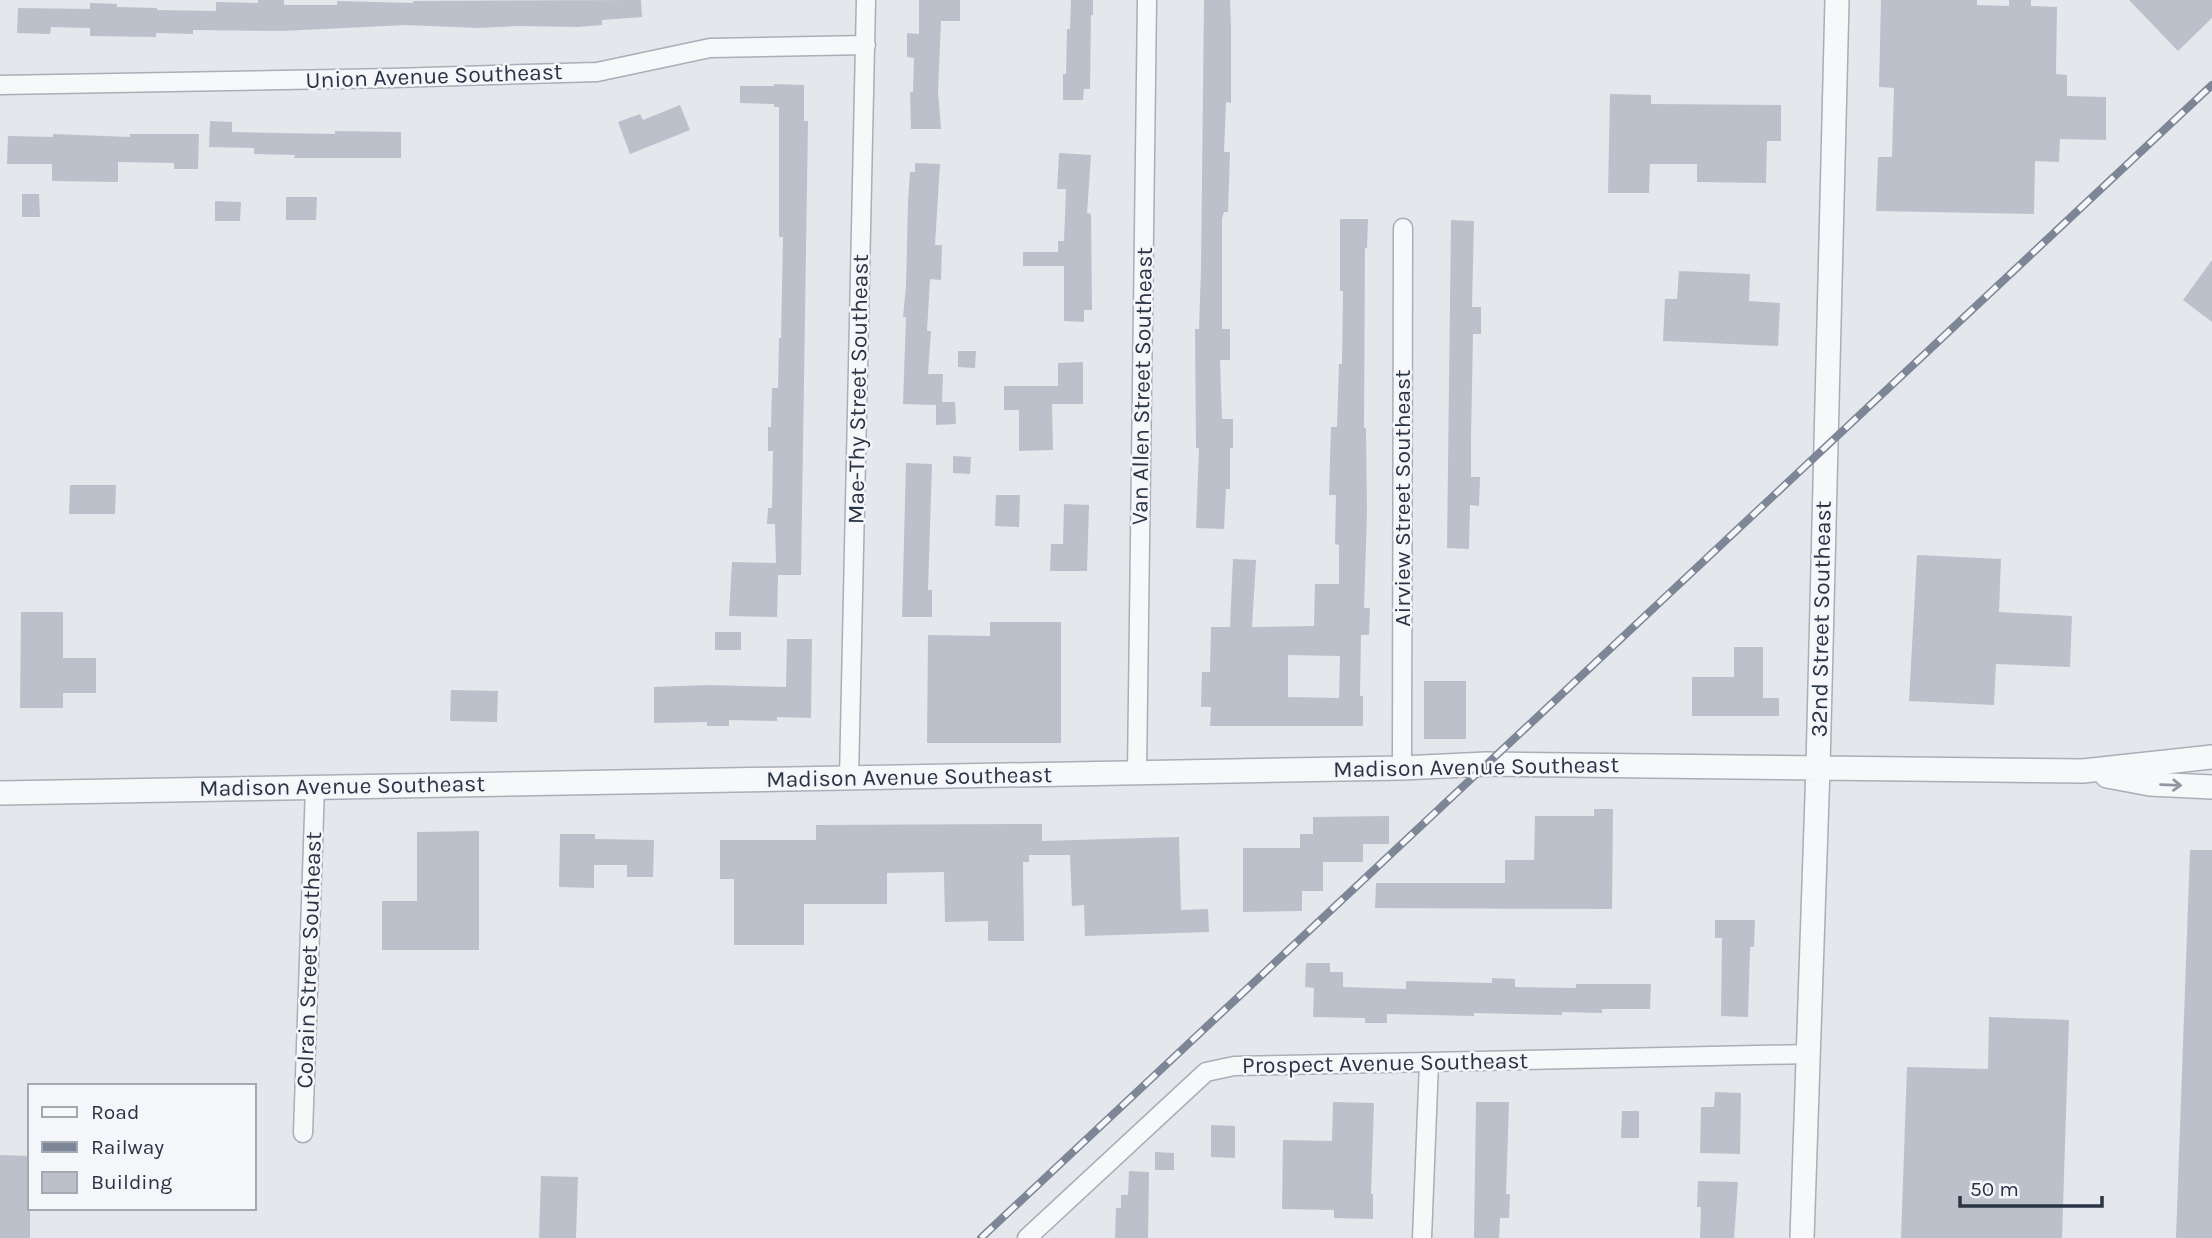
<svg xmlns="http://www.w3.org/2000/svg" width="2212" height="1238" font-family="Karla,sans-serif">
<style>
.building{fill:#bbc0ca;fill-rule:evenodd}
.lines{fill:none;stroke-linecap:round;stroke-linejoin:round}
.minor-casing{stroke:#a9aeb7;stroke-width:21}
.tertiary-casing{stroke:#a9aeb7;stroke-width:26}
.minor{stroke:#f7f8fa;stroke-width:18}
.tertiary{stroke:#f7f8fa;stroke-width:23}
.rail-casing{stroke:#7d8696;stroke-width:8}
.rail{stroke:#f4f6f9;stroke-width:5;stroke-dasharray:16;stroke-linecap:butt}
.oneway{stroke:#9196a0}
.labels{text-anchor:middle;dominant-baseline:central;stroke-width:5;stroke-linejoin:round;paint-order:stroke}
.street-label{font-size:23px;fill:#2b3445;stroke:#f4f6f9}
</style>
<rect width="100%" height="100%" fill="#e4e7ec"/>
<path class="building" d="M 258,0 L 284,0 L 284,5 L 337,5 L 337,1 L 413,3 L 413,1 L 641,0 L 642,17 L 602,20 L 602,25 L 578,27 L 519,26 L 478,28 L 405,25 L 283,31 L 193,30 L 193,34 L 156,33 L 156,37 L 90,36 L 90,28 L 51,27 L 50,34 L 17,33 L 18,8 L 90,9 L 90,3 L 117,4 L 117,7 L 157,8 L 157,10 L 216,11 L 216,2 L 258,3 Z
M 919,0 L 960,0 L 960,21 L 941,21 L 938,91 L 941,129 L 911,129 L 910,92 L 913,92 L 914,58 L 907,57 L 907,33 L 919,34 Z
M 1071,0 L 1093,0 L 1093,15 L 1091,15 L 1090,89 L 1084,89 L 1083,100 L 1063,100 L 1063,74 L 1066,74 L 1067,29 L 1070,29 Z
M 1204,0 L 1230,0 L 1231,27 L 1231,103 L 1226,102 L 1224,152 L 1230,152 L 1228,212 L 1224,212 L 1222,219 L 1222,329 L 1230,329 L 1230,360 L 1220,360 L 1222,419 L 1233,419 L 1233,448 L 1230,448 L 1230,489 L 1226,489 L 1224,529 L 1196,528 L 1199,448 L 1196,448 L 1195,329 L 1199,329 L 1201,269 Z
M 1881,0 L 1977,0 L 1977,5 L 2009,6 L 2009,0 L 2031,0 L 2031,6 L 2057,7 L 2056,74 L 2067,75 L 2067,96 L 2106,97 L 2106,140 L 2060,139 L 2059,162 L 2035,161 L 2034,214 L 1876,211 L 1878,157 L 1892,157 L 1894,88 L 1879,87 Z
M 2129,0 L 2212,0 L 2212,18 L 2178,51 Z
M 774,84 L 804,85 L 804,121 L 808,121 L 801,575 L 778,575 L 777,617 L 729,616 L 732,562 L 776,563 L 775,524 L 767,524 L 768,508 L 772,508 L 773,451 L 768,451 L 768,427 L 771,427 L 772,388 L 778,388 L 779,338 L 781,338 L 783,237 L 779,237 L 779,107 L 774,107 L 774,104 L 740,103 L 740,86 L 774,86 Z
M 1610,94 L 1651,95 L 1651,104 L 1781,105 L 1781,141 L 1767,141 L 1766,183 L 1697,182 L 1697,164 L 1650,164 L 1649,193 L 1608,193 Z
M 680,105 L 690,130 L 630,154 L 618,122 L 640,114 L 643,120 Z
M 210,121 L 232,122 L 232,132 L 335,134 L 335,131 L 401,132 L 401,158 L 294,158 L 295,155 L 254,154 L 254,148 L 209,147 Z
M 53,134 L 130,137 L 130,134 L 199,134 L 198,169 L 174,169 L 174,163 L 118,162 L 118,182 L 52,181 L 52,164 L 7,164 L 8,136 L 53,137 Z
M 1059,153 L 1091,155 L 1087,213 L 1091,214 L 1092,310 L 1084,310 L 1084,322 L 1064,321 L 1064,266 L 1023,266 L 1023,252 L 1058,252 L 1058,241 L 1064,241 L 1066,189 L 1057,189 Z
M 915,163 L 940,164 L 935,245 L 942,245 L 941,280 L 930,279 L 927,331 L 931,331 L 928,374 L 943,374 L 942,402 L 955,402 L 956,424 L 936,425 L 936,405 L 903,404 L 906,317 L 903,317 L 906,286 L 908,202 L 910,172 L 915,172 Z
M 22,194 L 39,194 L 40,217 L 22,217 Z
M 286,197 L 317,197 L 316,220 L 286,220 Z
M 215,201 L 241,202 L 240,221 L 215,221 Z
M 1340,219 L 1368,219 L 1367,248 L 1365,248 L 1364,428 L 1366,428 L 1367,513 L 1364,608 L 1370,608 L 1369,635 L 1361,635 L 1360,696 L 1363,696 L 1363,726 L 1210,726 L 1211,707 L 1201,707 L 1202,672 L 1210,672 L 1211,627 L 1230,627 L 1233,559 L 1256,560 L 1252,627 L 1314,626 L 1315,584 L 1339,584 L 1339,545 L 1335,544 L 1336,495 L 1329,495 L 1331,427 L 1337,427 L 1339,364 L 1342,364 L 1343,291 L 1340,291 ZM 1288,655 L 1340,656 L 1339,698 L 1288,697 Z
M 1451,220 L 1474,221 L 1472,307 L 1481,307 L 1481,334 L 1473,334 L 1471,436 L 1471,477 L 1480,477 L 1479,506 L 1470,505 L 1469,549 L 1447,548 Z
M 2212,260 L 2212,322 L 2183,300 Z
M 1679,271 L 1750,274 L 1749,301 L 1780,303 L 1778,346 L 1663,341 L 1665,299 L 1677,299 Z
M 958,351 L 976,351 L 975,368 L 958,367 Z
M 1083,362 L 1083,404 L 1052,404 L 1053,450 L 1019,451 L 1019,410 L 1004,410 L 1004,386 L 1058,386 L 1058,363 Z
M 953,456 L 971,457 L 970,474 L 953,473 Z
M 906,463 L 932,464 L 928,590 L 932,590 L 932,617 L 902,617 Z
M 70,485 L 116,485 L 115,514 L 69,514 Z
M 996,495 L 1020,495 L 1019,527 L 995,526 Z
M 1064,504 L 1089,505 L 1087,571 L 1050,571 L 1051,544 L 1063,544 Z
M 1917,555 L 2001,559 L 1999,612 L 2072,616 L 2070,667 L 1996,664 L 1994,705 L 1909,701 Z
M 21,612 L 63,612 L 63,658 L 96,658 L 96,693 L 63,693 L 63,708 L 20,708 Z
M 990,622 L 1061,622 L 1061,743 L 927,743 L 928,635 L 990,636 Z
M 715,632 L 741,632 L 741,650 L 715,650 Z
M 787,639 L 812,639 L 811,718 L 777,717 L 777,721 L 729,720 L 729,726 L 707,726 L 707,722 L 654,723 L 654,687 L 708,685 L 786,687 Z
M 1734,647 L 1763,647 L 1763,698 L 1779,698 L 1779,716 L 1692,716 L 1692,677 L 1734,677 Z
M 1424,681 L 1466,681 L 1466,739 L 1424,739 Z
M 451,690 L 498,691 L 497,722 L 450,721 Z
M 1594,809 L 1613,809 L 1612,909 L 1375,908 L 1376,883 L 1505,883 L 1505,860 L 1534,860 L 1535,816 L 1594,816 Z
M 1389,816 L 1389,844 L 1363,844 L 1363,862 L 1323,862 L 1323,891 L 1302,891 L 1302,911 L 1243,912 L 1243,848 L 1300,848 L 1300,834 L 1313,834 L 1313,817 Z
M 1042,824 L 1042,841 L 1179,837 L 1181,910 L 1208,909 L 1209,932 L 1085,936 L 1084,905 L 1072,906 L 1070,855 L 1029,855 L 1029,862 L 1023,862 L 1024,941 L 988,941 L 988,921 L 945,922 L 944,872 L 887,873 L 887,904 L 804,904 L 804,945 L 734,945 L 734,879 L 720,879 L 720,840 L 816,840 L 816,825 Z
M 479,831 L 479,950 L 382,950 L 382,901 L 417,901 L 417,832 Z
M 560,834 L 595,834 L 595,839 L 654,840 L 653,877 L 627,877 L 627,865 L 594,865 L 594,888 L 559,887 Z
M 2190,850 L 2212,850 L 2212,1238 L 2176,1238 Z
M 1715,920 L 1755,920 L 1754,947 L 1750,947 L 1748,1017 L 1721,1016 L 1722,938 L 1715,938 Z
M 1306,963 L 1330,963 L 1330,972 L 1343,972 L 1343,987 L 1406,989 L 1406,981 L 1492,983 L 1492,978 L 1515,979 L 1515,987 L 1576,988 L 1576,984 L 1651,984 L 1650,1009 L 1602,1009 L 1602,1013 L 1562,1012 L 1562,1015 L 1474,1013 L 1474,1016 L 1387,1014 L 1387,1023 L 1365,1023 L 1365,1018 L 1313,1017 L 1314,988 L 1305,987 Z
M 1989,1017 L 2069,1020 L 2062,1238 L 1901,1238 L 1907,1067 L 1988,1069 Z
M 1715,1092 L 1741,1093 L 1740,1154 L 1700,1153 L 1701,1107 L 1714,1107 Z
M 1333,1102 L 1374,1103 L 1371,1194 L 1373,1194 L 1373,1219 L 1334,1218 L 1334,1210 L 1282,1209 L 1283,1140 L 1332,1141 Z
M 1476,1102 L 1509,1102 L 1506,1194 L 1510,1194 L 1509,1218 L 1500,1218 L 1499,1238 L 1474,1238 Z
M 1622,1111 L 1639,1111 L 1639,1138 L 1621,1138 Z
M 1211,1125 L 1235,1126 L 1235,1158 L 1211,1157 Z
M 1155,1152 L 1174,1153 L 1174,1170 L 1155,1170 Z
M 0,1155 L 30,1156 L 30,1238 L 0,1238 Z
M 1129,1171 L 1149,1172 L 1148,1238 L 1115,1238 L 1116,1208 L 1121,1208 L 1121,1195 L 1128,1195 Z
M 541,1176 L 578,1177 L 576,1238 L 539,1238 Z
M 1698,1181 L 1738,1182 L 1734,1238 L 1700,1238 L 1701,1207 L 1697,1207 Z"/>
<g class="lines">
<defs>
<path id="minor" d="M 0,85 L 393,78 L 597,72 L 710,48 L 866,45
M 1402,768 L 1403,228
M 1137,773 L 1147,0
M 849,778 L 866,0
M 303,1133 L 315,787
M 1027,1238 L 1206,1072 L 1234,1066 L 1809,1054
M 1422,1238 L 1429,1062"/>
<path id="tertiary" d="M 2107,776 L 2150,784 L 2212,787
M 0,793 L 1402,768 L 1486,764 L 2083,771 L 2212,757
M 1802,1238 L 1818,767 L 1837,0"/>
</defs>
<use href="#minor" class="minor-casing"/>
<use href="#tertiary" class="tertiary-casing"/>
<use href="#minor" class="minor"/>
<use href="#tertiary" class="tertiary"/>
<defs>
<path id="rail" d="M 981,1238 L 2212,85"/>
</defs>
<use href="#rail" class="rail-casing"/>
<use href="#rail" class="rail"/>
</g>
<defs><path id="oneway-shaft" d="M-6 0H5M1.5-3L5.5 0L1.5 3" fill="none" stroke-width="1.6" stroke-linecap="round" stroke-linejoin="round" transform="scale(1.75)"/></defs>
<use class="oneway" href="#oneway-shaft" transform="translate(2171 785) rotate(2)"/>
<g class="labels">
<g class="street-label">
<text transform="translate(434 76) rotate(-2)">Union Avenue Southeast</text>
<text transform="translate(1142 386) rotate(-89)">Van Allen Street Southeast</text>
<text transform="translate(858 389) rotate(-89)">Mae-Thy Street Southeast</text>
<text transform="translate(1402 498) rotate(-90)">Airview Street Southeast</text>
<text transform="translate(1821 619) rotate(-89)">32nd Street Southeast</text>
<text transform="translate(1476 767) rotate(-1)">Madison Avenue Southeast</text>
<text transform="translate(909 777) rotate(-1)">Madison Avenue Southeast</text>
<text transform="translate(342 786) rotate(-1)">Madison Avenue Southeast</text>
<text transform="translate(309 960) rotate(-88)">Colrain Street Southeast</text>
<text transform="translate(1385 1063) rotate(-1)">Prospect Avenue Southeast</text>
</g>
</g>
<rect x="28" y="1084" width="228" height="126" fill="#f4f6f9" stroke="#a4a8b1" stroke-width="2"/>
<rect x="42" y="1107" width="35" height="10" fill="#f7f8fa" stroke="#a4a8b1" stroke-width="2"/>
<text x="91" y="1119" font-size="21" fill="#2b3445">Road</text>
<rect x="42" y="1142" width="35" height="10" fill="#7d8696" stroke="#a4a8b1" stroke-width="2"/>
<text x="91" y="1154" font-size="21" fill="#2b3445">Railway</text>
<rect x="42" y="1172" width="35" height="21" fill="#bbc0ca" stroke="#a4a8b1" stroke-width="2"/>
<text x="91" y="1189" font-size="21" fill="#2b3445">Building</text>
<path d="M1960 1196v10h142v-10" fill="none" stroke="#2b3445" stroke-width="3.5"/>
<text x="1970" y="1196" font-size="21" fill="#2b3445" stroke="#f4f6f9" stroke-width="5" paint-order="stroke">50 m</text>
</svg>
